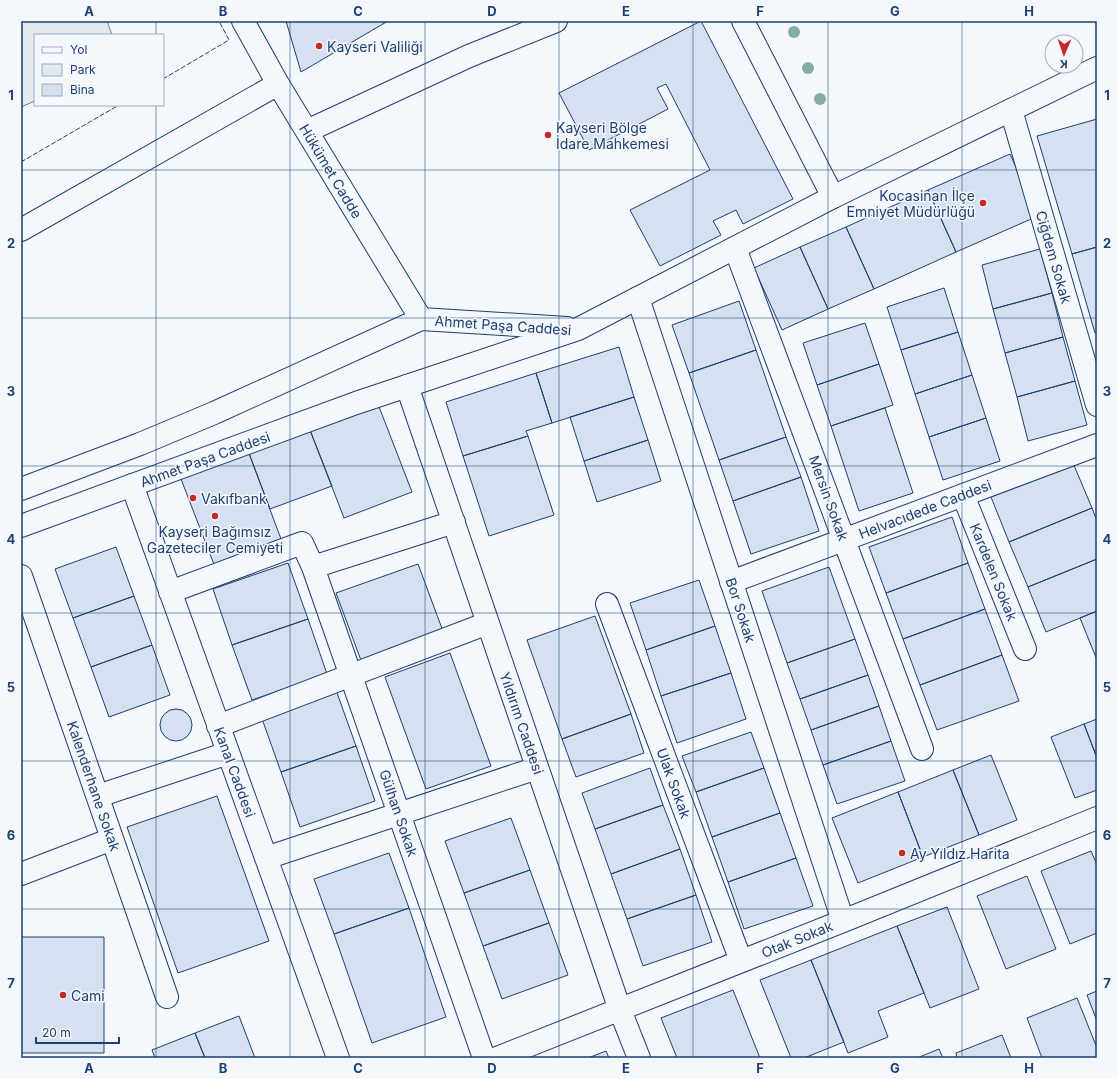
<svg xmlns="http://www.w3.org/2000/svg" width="1118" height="1079" font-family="Inter,sans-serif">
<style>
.green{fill:#e3e9f0;stroke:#687fa3}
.building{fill:#d5e0f0;stroke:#1d3f73}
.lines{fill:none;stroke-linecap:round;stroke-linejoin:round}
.minor-casing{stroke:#1d3f73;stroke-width:24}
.tertiary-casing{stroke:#1d3f73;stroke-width:24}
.minor{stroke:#f4f7fb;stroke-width:22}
.tertiary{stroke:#f4f7fb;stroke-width:22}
.fence{stroke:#1d3f73;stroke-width:1;stroke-dasharray:5 2;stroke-linecap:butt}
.tree{fill:#86aba6}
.grid{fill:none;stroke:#1d3f73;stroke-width:1;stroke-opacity:0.55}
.poi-dot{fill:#c62828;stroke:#f4f7fb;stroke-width:1.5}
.labels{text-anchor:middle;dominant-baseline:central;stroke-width:3;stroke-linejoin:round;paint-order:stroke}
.poi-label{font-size:14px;fill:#1d3f73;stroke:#f4f7fb;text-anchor:start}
.street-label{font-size:14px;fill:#1d3f73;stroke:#f4f7fb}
.neatline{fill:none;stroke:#1d3f73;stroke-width:1.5}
.grid-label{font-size:13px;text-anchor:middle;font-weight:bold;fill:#1d3f73}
</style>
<rect width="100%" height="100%" fill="#f4f7fb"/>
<path class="green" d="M 21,21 L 107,21 L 112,35 L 35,35 L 35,101 L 21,107 Z"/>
<path class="building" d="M 286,21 L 388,21 L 301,72 Z
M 701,21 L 793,199 L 743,224 L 736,210 L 713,221 L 721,235 L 660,266 L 630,210 L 710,170 L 666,84 L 657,88 L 668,109 L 589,150 L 559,93 Z
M 1097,119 L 1097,247 L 1072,254 L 1037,136 Z
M 1010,154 L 1038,216 L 956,252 L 928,190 Z
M 928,190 L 956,252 L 874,289 L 846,227 Z
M 846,227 L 874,289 L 828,309 L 800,247 Z
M 800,247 L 828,309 L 782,330 L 754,268 Z
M 1097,247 L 1097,333 L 1095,333 L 1072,254 Z
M 1040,249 L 1052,293 L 993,309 L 982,265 Z
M 944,288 L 958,332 L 901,350 L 887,307 Z
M 1052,293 L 1063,337 L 1005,353 L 993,309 Z
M 739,301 L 756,350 L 689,373 L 672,325 Z
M 865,323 L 879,364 L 817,385 L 803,343 Z
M 958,332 L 972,375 L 915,394 L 901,350 Z
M 1063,337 L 1075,381 L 1017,397 L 1005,353 Z
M 619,347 L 634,397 L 552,423 L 536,373 Z
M 756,350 L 786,437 L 719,460 L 689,373 Z
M 879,364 L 893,405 L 831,426 L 817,385 Z
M 536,373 L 552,423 L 526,431 L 528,436 L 463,456 L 446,402 Z
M 972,375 L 986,418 L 929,437 L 915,394 Z
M 1075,381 L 1087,425 L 1028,441 L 1017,397 Z
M 634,397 L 648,440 L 584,461 L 570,417 Z
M 376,399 L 412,492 L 344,518 L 308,425 Z
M 885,408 L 913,493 L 859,511 L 831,426 Z
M 986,418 L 1000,461 L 943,480 L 929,437 Z
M 308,425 L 332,486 L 270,509 L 247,448 Z
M 528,436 L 554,515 L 489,536 L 463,456 Z
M 786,437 L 801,477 L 733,501 L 719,460 Z
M 648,440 L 661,481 L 597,502 L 584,461 Z
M 247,448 L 284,547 L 217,572 L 179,474 Z
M 1073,463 L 1092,508 L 1009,542 L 991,497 Z
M 801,477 L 819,531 L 751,554 L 733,501 Z
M 1092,508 L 1097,521 L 1097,559 L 1028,587 L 1009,542 Z
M 952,517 L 968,563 L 886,593 L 869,547 Z
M 116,547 L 134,596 L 73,618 L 55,569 Z
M 1097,559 L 1097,611 L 1046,632 L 1028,587 Z
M 288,563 L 308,619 L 232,645 L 213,589 Z
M 968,563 L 985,609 L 903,639 L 886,593 Z
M 418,564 L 444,634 L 362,663 L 336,593 Z
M 829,567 L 855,639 L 787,663 L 762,591 Z
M 699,580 L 715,626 L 646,650 L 630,603 Z
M 134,596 L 152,645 L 91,667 L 73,618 Z
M 985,609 L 1002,655 L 920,685 L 903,639 Z
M 1097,611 L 1097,660 L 1080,618 Z
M 595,616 L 631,714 L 562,739 L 527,640 Z
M 308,619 L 327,674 L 252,700 L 232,645 Z
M 715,626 L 731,673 L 661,696 L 646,650 Z
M 855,639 L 868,675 L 800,699 L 787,663 Z
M 152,645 L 170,695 L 109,717 L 91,667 Z
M 450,653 L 491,766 L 426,789 L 385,677 Z
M 1002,655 L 1019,701 L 937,730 L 920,685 Z
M 731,673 L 746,719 L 677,743 L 661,696 Z
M 868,675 L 879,706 L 811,730 L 800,699 Z
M 336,690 L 356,746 L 281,772 L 261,716 Z
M 879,706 L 891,741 L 823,765 L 811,730 Z
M160 725a16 16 0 1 1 32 0a16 16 0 1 1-32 0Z
M 631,714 L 644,753 L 576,777 L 562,739 Z
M 1097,719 L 1097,758 L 1084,724 Z
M 1084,724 L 1097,758 L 1097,790 L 1075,798 L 1051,737 Z
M 751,732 L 764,768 L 696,792 L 682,756 Z
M 891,741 L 905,781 L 837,804 L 823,765 Z
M 356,746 L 375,801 L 300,827 L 281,772 Z
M 991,755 L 1017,820 L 979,835 L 953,770 Z
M 650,768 L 663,805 L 595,829 L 582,793 Z
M 764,768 L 780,813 L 712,837 L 696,792 Z
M 953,770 L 979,835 L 923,857 L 898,792 Z
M 898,792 L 923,857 L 858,883 L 832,818 Z
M 217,796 L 269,941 L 178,973 L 127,827 Z
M 663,805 L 680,849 L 611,874 L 595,829 Z
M 780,813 L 796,858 L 728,882 L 712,837 Z
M 511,818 L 530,870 L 464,893 L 445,841 Z
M 680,849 L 696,895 L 627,919 L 611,874 Z
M 1091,851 L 1097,865 L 1097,933 L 1070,944 L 1041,871 Z
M 389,853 L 409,908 L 334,934 L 314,879 Z
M 796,858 L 813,906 L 744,929 L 728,882 Z
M 530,870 L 549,923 L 483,946 L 464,893 Z
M 1027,876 L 1056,949 L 1006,969 L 977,896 Z
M 696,895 L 712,942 L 643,966 L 627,919 Z
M 947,907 L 979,989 L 930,1008 L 897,926 Z
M 409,908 L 446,1017 L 372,1043 L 334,934 Z
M 549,923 L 568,975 L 502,999 L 483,946 Z
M 897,926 L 924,993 L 878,1011 L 888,1037 L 848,1053 L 811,960 Z
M 21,937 L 104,937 L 104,1053 L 21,1053 Z
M 811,960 L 844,1042 L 804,1058 L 791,1058 L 760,980 Z
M 733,990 L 760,1058 L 677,1058 L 661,1018 Z
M 1097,991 L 1097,1021 L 1087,995 Z
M 1077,998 L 1097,1048 L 1097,1058 L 1042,1058 L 1027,1018 Z
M 239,1016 L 255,1058 L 205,1058 L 195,1033 Z
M 195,1033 L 205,1058 L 155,1058 L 152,1050 Z
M 1002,1035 L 1011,1058 L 957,1058 L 956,1053 Z
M 939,1049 L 943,1058 L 917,1058 Z
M 606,1051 L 609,1058 L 588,1058 Z"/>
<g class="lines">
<defs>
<path id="minor" d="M 243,21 L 278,84 L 421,319
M 743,21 L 833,197
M 1011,110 L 1097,405
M 307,131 L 469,56 L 556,21
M 21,230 L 278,84
M 735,248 L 922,749
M 638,298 L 843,921
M 407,386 L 620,1010 L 639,1058
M 132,485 L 338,1058
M 963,495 L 1025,649
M 313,567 L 454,522
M 21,576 L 167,997
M 731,582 L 1097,445
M 170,592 L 302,543 L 313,567 L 484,1058
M 607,604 L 741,961
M 218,726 L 488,623
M 98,796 L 228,753
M 266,858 L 537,768
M 21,874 L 112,839
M 497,1058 L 843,921 L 1097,818"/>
<path id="tertiary" d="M 21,489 L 140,444 L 214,413 L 421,319 L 567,328
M 21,526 L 356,403 L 578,329 L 833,197 L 1097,68"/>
</defs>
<use href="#minor" class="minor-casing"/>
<use href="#tertiary" class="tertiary-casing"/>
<use href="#minor" class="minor"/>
<use href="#tertiary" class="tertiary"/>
<path class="fence" d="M 163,79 L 229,40 L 219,21
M 21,162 L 119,105"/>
</g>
<g class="tree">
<circle cx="794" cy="32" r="6"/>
<circle cx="808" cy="68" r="6"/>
<circle cx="820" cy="99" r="6"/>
</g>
<path class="grid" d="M 156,21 L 156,35M 290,21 L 290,1058M 425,21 L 425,1058M 559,21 L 559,1058M 693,21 L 693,1058M 828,21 L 828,1058M 962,21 L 962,1058M 156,105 L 156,1058M 21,170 L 1097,170M 21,318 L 1097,318M 21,466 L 1097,466M 21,613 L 1097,613M 21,761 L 1097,761M 21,909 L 1097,909"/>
<g class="poi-dot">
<circle cx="319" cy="46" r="4"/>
<circle cx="548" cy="135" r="4"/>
<circle cx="983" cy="203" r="4"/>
<circle cx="193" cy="498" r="4"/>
<circle cx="215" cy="516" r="4"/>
<circle cx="902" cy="853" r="4"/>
<circle cx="63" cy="995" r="4"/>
</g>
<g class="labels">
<g class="poi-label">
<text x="327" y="46">Kayseri Valiliği</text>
<text x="556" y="127">Kayseri Bölge<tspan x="556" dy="16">İdare Mahkemesi</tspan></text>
<text x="975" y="195" text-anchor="end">Kocasinan İlçe<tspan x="975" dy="16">Emniyet Müdürlüğü</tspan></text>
<text x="201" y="498">Vakıfbank</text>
<text x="215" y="531" text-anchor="middle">Kayseri Bağımsız<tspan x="215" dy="16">Gazeteciler Cemiyeti</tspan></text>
<text x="910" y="853">Ay Yıldız Harita</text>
<text x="71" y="995">Cami</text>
</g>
<g class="street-label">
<text transform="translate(331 171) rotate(59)">Hükümet Cadde</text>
<text transform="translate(1054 257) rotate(74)">Ciğdem Sokak</text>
<text transform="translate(503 325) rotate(4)">Ahmet Paşa Caddesi</text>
<text transform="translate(205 459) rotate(-20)">Ahmet Paşa Caddesi</text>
<text transform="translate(829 498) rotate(70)">Mersin Sokak</text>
<text transform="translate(925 509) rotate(-21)">Helvacıdede Caddesi</text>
<text transform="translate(994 572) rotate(68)">Kardelen Sokak</text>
<text transform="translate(741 610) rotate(72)">Bor Sokak</text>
<text transform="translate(522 723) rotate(71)">Yıldırım Caddesi</text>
<text transform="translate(235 772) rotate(70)">Kanal Caddesi</text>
<text transform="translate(674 783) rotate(70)">Ulak Sokak</text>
<text transform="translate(94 786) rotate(71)">Kalenderhane Sokak</text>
<text transform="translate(399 813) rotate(71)">Gülhan Sokak</text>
<text transform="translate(797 939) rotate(-22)">Otak Sokak</text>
</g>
</g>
<rect width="1118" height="1079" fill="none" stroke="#f4f7fb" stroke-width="44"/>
<rect x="34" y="34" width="130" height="72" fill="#f4f7fb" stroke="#9eadc5"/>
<rect x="42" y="47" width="20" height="6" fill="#f4f7fb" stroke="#9eadc5"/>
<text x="70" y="54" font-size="12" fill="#1d3f73">Yol</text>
<rect x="42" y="64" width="20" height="12" fill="#e3e9f0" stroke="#9eadc5"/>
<text x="70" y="74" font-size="12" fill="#1d3f73">Park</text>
<rect x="42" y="84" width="20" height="12" fill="#d5e0f0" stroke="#9eadc5"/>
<text x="70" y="94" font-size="12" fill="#1d3f73">Bina</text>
<g transform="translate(1064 54) rotate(182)"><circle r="19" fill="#f4f7fb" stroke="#9eadc5"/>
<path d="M0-3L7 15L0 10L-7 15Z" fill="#c62828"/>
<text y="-6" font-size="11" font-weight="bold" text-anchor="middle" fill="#1d3f73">K</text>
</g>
<path d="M36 1037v6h83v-6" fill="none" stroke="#1d3f73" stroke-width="2"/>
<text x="42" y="1037" font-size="12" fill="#1d3f73" stroke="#f4f7fb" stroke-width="3" paint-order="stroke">20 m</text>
<rect x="22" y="22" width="1074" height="1035" class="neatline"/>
<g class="grid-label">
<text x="89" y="16">A</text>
<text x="223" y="16">B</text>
<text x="358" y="16">C</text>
<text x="492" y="16">D</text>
<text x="626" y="16">E</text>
<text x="760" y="16">F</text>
<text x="895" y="16">G</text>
<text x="1029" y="16">H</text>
<text x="11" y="100">1</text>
<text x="1107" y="100">1</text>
<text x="11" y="248">2</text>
<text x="1107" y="248">2</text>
<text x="11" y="396">3</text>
<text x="1107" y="396">3</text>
<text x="11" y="544">4</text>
<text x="1107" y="544">4</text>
<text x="11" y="692">5</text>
<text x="1107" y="692">5</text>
<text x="11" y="840">6</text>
<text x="1107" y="840">6</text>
<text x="11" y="988">7</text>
<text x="1107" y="988">7</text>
<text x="89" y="1073">A</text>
<text x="223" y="1073">B</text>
<text x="358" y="1073">C</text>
<text x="492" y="1073">D</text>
<text x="626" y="1073">E</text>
<text x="760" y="1073">F</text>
<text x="895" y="1073">G</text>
<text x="1029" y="1073">H</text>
</g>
</svg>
